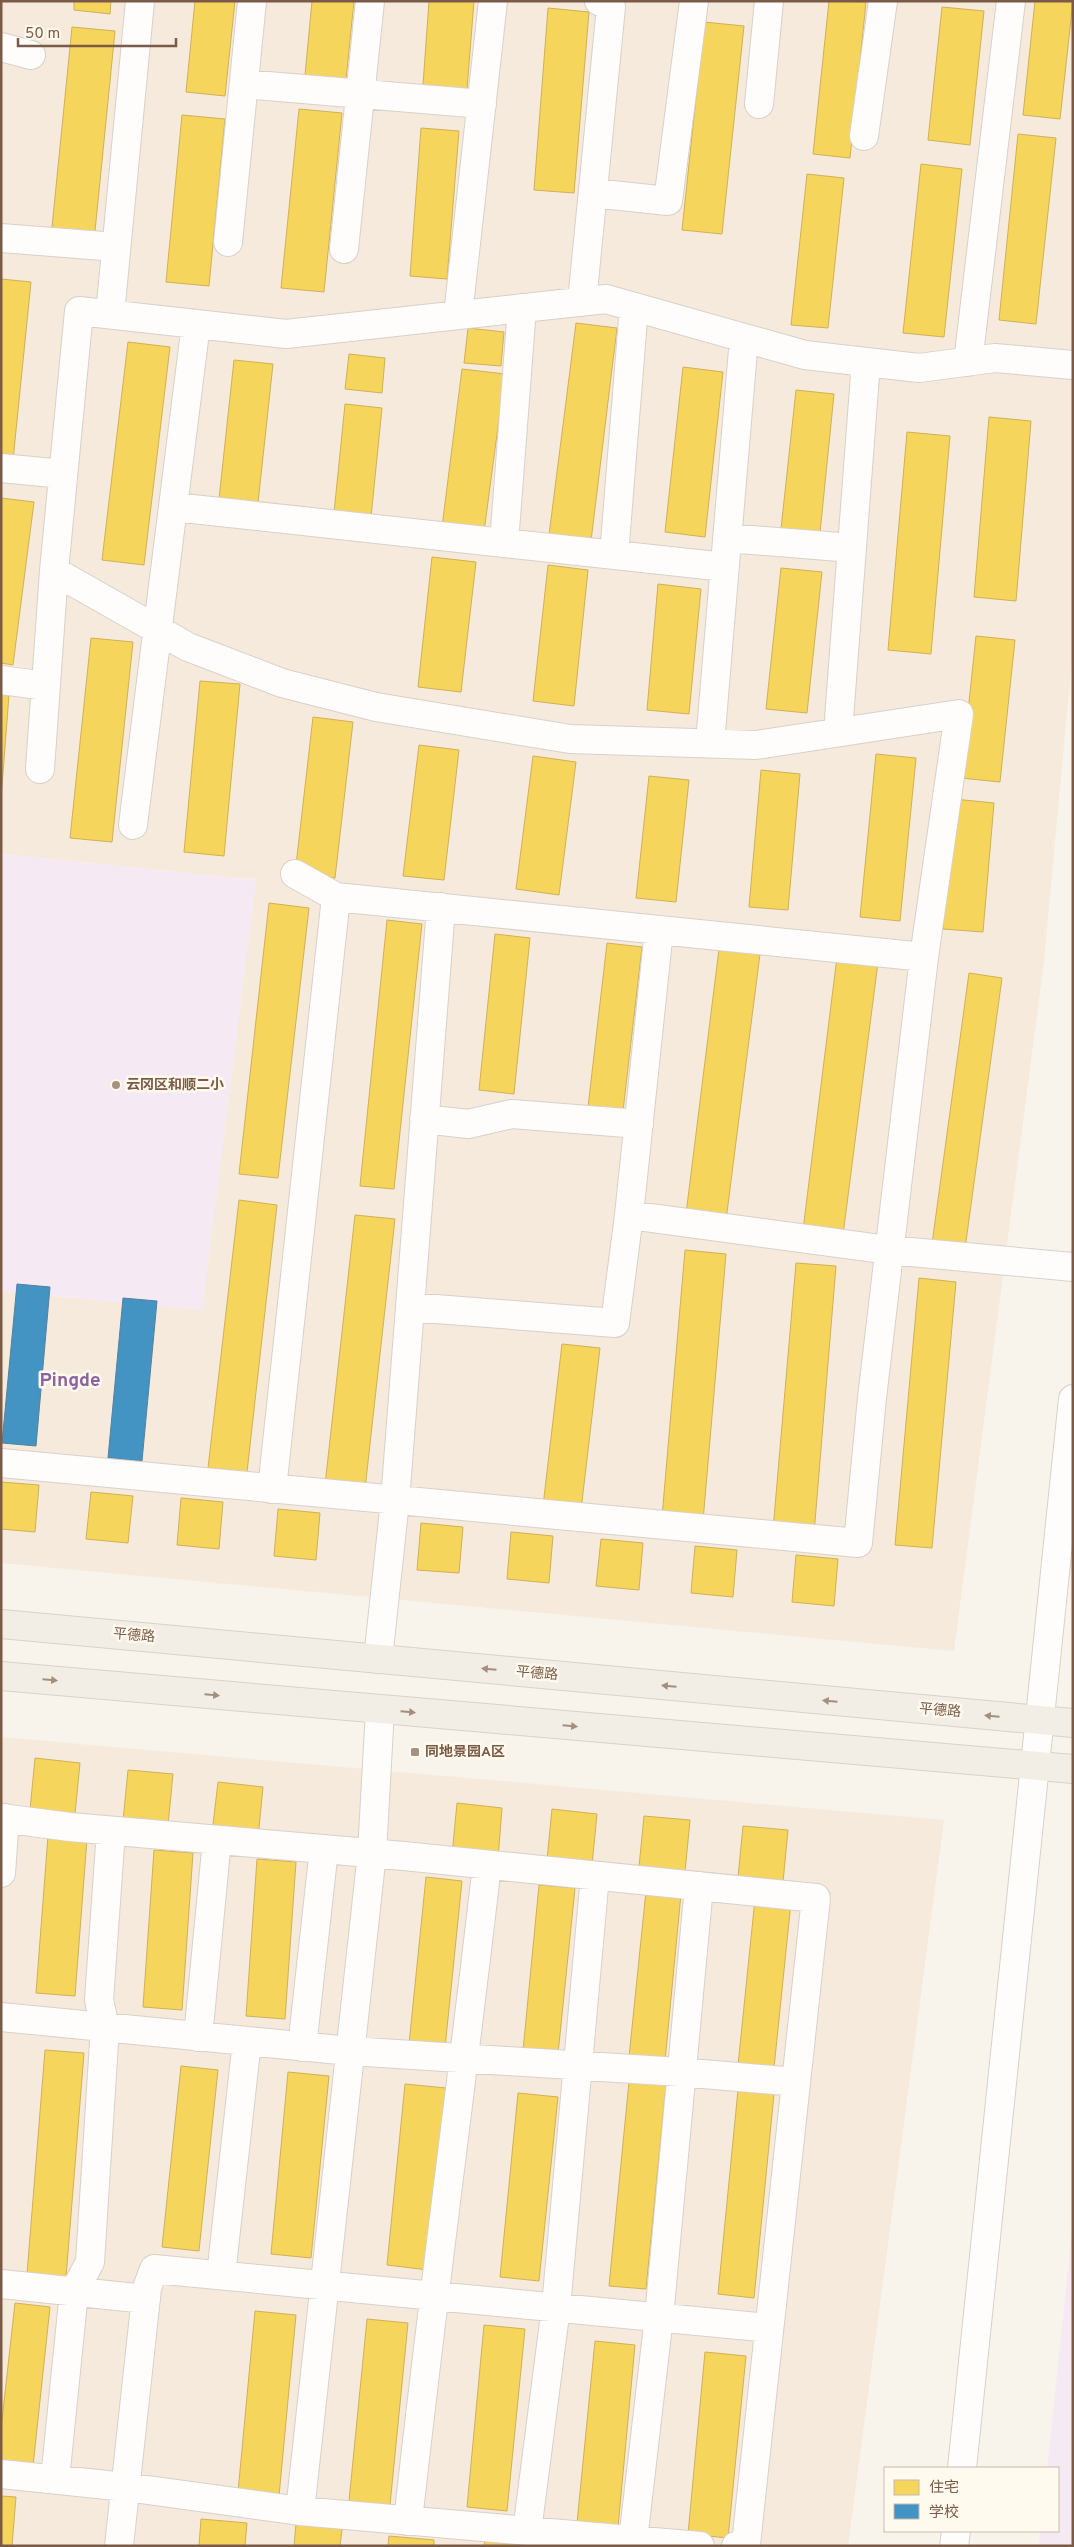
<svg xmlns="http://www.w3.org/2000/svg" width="1074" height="2547" font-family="Overpass,'Noto Sans SC',sans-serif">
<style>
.residential{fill:#f5eadb}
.education{fill:#f5eaf4}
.homes{fill:#f6d55c;stroke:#d1b056}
.schools{fill:#4393c3;stroke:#54829e}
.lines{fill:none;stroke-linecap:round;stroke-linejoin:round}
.minor-casing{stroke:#d8d1ca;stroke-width:30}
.major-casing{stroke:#dad1c8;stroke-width:30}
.minor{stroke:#fefdfc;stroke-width:28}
.major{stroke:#f3eee5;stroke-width:28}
.oneway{fill:#a58e7e}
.poi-dot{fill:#a79181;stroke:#fff9ee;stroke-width:2}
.labels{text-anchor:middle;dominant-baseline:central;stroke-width:5;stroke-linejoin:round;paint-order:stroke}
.poi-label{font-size:14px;font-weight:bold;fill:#7b5b47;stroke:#fff9ee;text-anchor:start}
.street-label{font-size:14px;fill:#7b5b47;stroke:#fff9ee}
.district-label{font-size:19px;font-weight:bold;fill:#8c629f;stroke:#fff9ee}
</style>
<rect width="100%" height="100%" fill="#f8f4ec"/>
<path class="residential" d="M 1,1 L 1073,1 L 1073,648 L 1044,961 L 954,1651 L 1,1563 L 1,1291 L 202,1310 L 256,880 L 1,854 Z
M 1,1737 L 944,1820 L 848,2546 L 1,2546 Z"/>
<path class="education" d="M 1,854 L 256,880 L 202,1310 L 1,1291 Z
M 1073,2222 L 1073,2546 L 1039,2546 L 1040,2531 L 1058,2531 L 1058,2468 L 1047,2468 Z"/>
<path class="homes" d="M 74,1 L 111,1 L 110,14 L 74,10 Z
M 195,1 L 235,1 L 225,96 L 186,92 Z
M 312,1 L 354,1 L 346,79 L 305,75 Z
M 429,1 L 474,1 L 466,102 L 422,99 Z
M 829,1 L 866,2 L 850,158 L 813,154 Z
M 1035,1 L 1073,1 L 1060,119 L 1023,115 Z
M 942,7 L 984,11 L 970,145 L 928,140 Z
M 548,8 L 589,12 L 574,193 L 534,190 Z
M 704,22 L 744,26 L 722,234 L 682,230 Z
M 72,27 L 115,31 L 94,241 L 51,237 Z
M 299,109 L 342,113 L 324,292 L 281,288 Z
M 182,115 L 225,119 L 209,286 L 166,282 Z
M 421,128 L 459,131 L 447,279 L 410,276 Z
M 1018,134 L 1056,138 L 1036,324 L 999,320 Z
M 921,164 L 962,169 L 944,337 L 903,333 Z
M 807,174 L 844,178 L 828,328 L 791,325 Z
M 1,279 L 31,282 L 13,460 L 1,458 Z
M 576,323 L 617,328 L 591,541 L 549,535 Z
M 468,328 L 504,332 L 501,366 L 464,363 Z
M 128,342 L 170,347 L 144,565 L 102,560 Z
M 349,354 L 385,358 L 382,393 L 345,389 Z
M 234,360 L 273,364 L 258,503 L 219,499 Z
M 683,367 L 723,372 L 705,537 L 665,532 Z
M 462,369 L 505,374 L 484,532 L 442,527 Z
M 796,390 L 834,394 L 820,533 L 781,529 Z
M 345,404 L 382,408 L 371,517 L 334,513 Z
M 989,417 L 1031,421 L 1016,601 L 974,597 Z
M 907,432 L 950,436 L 931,654 L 888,650 Z
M 1,498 L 34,502 L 13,665 L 1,663 Z
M 432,557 L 476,562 L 461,692 L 418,687 Z
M 548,565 L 588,570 L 574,706 L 533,701 Z
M 781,568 L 822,572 L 807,713 L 766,709 Z
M 658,584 L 701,589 L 689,714 L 647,710 Z
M 976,636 L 1015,640 L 1000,782 L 961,778 Z
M 91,638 L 133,642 L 112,842 L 70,838 Z
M 200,681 L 240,684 L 224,856 L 184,852 Z
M 1,694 L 9,695 L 1,799 Z
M 313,717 L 353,722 L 335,878 L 295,874 Z
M 419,745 L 459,750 L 444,880 L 403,876 Z
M 876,754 L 916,758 L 900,921 L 860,917 Z
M 533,756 L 576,762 L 559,895 L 516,889 Z
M 761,770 L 800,774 L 788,910 L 749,907 Z
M 649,776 L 689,780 L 676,902 L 636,898 Z
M 954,799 L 994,803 L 983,932 L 943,929 Z
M 269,903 L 309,908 L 278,1178 L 239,1174 Z
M 387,920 L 422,924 L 394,1189 L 360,1186 Z
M 495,934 L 530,938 L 514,1094 L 479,1090 Z
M 607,943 L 642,947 L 623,1111 L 588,1107 Z
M 719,949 L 760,954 L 725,1228 L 685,1222 Z
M 837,957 L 878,962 L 843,1235 L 803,1230 Z
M 969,973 L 1002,978 L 964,1256 L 931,1251 Z
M 239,1200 L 277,1205 L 247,1472 L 208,1468 Z
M 355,1215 L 395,1219 L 365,1489 L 325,1485 Z
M 685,1250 L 726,1254 L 703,1521 L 662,1517 Z
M 796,1263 L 836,1266 L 814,1534 L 773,1530 Z
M 919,1278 L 956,1282 L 932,1548 L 895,1545 Z
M 562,1344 L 600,1348 L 581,1510 L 543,1506 Z
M 1,1482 L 39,1485 L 35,1532 L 1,1529 Z
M 91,1492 L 133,1496 L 128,1543 L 86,1539 Z
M 181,1498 L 223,1502 L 219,1549 L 177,1545 Z
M 278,1509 L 320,1513 L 316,1560 L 274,1556 Z
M 421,1523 L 463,1527 L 459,1573 L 417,1570 Z
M 511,1532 L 553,1536 L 549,1583 L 507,1579 Z
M 601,1539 L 643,1543 L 639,1590 L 596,1586 Z
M 695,1546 L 737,1550 L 733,1597 L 691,1593 Z
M 796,1555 L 838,1559 L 834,1606 L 792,1602 Z
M 35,1758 L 80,1763 L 75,1814 L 30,1810 Z
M 128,1770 L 173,1774 L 168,1825 L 123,1821 Z
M 218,1782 L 263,1787 L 258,1838 L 212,1833 Z
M 457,1803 L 502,1808 L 498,1859 L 452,1855 Z
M 552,1809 L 597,1814 L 592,1865 L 547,1860 Z
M 644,1816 L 690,1820 L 685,1872 L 639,1867 Z
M 743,1826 L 788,1830 L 783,1882 L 738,1877 Z
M 48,1836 L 87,1839 L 75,1996 L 36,1993 Z
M 154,1850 L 193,1853 L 182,2010 L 143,2007 Z
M 257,1859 L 296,1862 L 285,2019 L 246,2016 Z
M 426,1877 L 462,1881 L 445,2048 L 409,2044 Z
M 539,1885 L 575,1888 L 558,2054 L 523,2051 Z
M 646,1891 L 681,1894 L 665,2061 L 629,2057 Z
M 755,1899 L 791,1902 L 774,2068 L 738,2065 Z
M 45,2050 L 84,2053 L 66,2277 L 27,2274 Z
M 181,2066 L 218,2070 L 199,2251 L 162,2247 Z
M 288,2072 L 329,2076 L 311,2258 L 271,2254 Z
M 629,2082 L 666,2085 L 646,2289 L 609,2286 Z
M 405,2084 L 446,2088 L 428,2270 L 387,2265 Z
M 738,2090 L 774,2094 L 754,2298 L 718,2294 Z
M 518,2093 L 558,2097 L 539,2281 L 500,2277 Z
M 15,2303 L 50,2307 L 33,2466 L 1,2463 L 1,2429 Z
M 255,2311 L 296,2315 L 279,2496 L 238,2492 Z
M 367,2319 L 408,2323 L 390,2505 L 349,2501 Z
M 484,2325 L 525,2329 L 507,2511 L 467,2507 Z
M 595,2341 L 635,2345 L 618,2527 L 577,2523 Z
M 705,2352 L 746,2356 L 728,2538 L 688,2534 Z
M 1,2496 L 16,2497 L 12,2546 L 1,2546 Z
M 201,2519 L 247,2523 L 245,2546 L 199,2546 Z
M 296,2524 L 342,2529 L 340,2546 L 294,2546 Z
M 389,2536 L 434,2540 L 434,2546 L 388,2546 Z
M 485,2538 L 530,2543 L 530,2546 L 484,2546 Z"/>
<path class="schools" d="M 17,1284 L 50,1287 L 36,1446 L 2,1443 Z
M 123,1298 L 157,1301 L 142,1461 L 108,1458 Z"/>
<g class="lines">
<defs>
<path id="minor" d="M 1,47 L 31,55
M 244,84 L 482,104
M 759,104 L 769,1
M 864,136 L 883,1
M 593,193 L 668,201 L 694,1
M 1,238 L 116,247
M 228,242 L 252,1
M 344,249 L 370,1
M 582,302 L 611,7 L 599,1
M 110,314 L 140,1
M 458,315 L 493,1
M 968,362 L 1011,1
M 1,468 L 63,474
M 174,507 L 725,567
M 727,538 L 852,548
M 504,543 L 522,308
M 614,555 L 634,307
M 54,571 L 188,647 L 282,683 L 376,707 L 570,739 L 756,745 L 959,714 L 924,957
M 1,680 L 46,686
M 838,732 L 866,362
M 710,743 L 744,338
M 40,769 L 54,571 L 79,311 L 286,334 L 606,299 L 805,355 L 919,368 L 995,358 L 1073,365
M 133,825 L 196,324
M 424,1119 L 468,1124 L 512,1114 L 639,1124
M 629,1215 L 659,930
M 410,1307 L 615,1323 L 629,1215 L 889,1250 L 1073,1267
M 1,1463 L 858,1543 L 872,1398 L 924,957 L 336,897 L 295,874
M 272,1489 L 336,897
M 378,1659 L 395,1501 L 441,907
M 1,1818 L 70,1827 L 404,1856 L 816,1898 L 746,2544 L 736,2546
M 1,1873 L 5,1818
M 1,2017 L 350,2051 L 680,2072 L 796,2082
M 198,2037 L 217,1840
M 302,2047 L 324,1849
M 221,2275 L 247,2041
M 1,2284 L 146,2299
M 962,2468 L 1073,1399
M 1,2474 L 126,2487 L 300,2511 L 700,2546
M 55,2479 L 74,2292 L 90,2262 L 105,2027 L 99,2000 L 111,1831
M 300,2511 L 372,1853 L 380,1710
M 408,2521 C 432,2302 462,2083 487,1865
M 527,2531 L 556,2307 L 595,1876
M 633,2540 L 659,2317 L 699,1886
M 119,2546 L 147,2288 L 154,2269 L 769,2328
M 954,2546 L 956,2531"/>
<path id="major" d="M 1,1624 L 1073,1723
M 1,1676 L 1073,1769"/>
</defs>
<use href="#minor" class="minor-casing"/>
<use href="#major" class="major-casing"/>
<use href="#minor" class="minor"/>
<use href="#major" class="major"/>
</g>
<defs><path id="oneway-solid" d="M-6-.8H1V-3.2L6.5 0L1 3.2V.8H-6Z" transform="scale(1.25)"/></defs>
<g class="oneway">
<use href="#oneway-solid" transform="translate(489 1669) rotate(-175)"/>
<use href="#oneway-solid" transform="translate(50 1680) rotate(5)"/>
<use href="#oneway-solid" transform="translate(669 1686) rotate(-175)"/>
<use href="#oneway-solid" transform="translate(212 1695) rotate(5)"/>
<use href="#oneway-solid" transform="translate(830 1701) rotate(-175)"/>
<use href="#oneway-solid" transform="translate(408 1712) rotate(5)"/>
<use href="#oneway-solid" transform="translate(992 1716) rotate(-175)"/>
<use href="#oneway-solid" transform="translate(570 1726) rotate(5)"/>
</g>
<g class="poi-dot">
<circle cx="116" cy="1085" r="5"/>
<rect x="410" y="1747" width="10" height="10" rx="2.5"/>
</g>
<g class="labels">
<g class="poi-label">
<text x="126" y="1085">云冈区和顺二小</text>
<text x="425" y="1752">同地景园A区</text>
</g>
<g class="street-label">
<text transform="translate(134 1636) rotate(5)">平德路</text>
<text transform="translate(537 1674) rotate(5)">平德路</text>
<text transform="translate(940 1711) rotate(5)">平德路</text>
</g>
<g class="district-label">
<text x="70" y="1381">Pingde</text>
</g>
</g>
<rect width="1074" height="2547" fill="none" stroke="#7b5b47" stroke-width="5"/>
<rect x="884" y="2467" width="175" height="65" fill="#fff9ee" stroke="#cabaab"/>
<rect x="894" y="2480" width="25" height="15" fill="#f6d55c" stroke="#cabaab"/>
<text x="929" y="2492" font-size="15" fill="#7b5b47">住宅</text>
<rect x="894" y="2504" width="25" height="15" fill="#4393c3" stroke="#cabaab"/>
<text x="929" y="2517" font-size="15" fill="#7b5b47">学校</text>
<path d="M18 38v8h158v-8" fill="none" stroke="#7b5b47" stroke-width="2.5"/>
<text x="25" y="38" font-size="15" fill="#7b5b47" stroke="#fff9ee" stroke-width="4" paint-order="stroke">50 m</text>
</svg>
